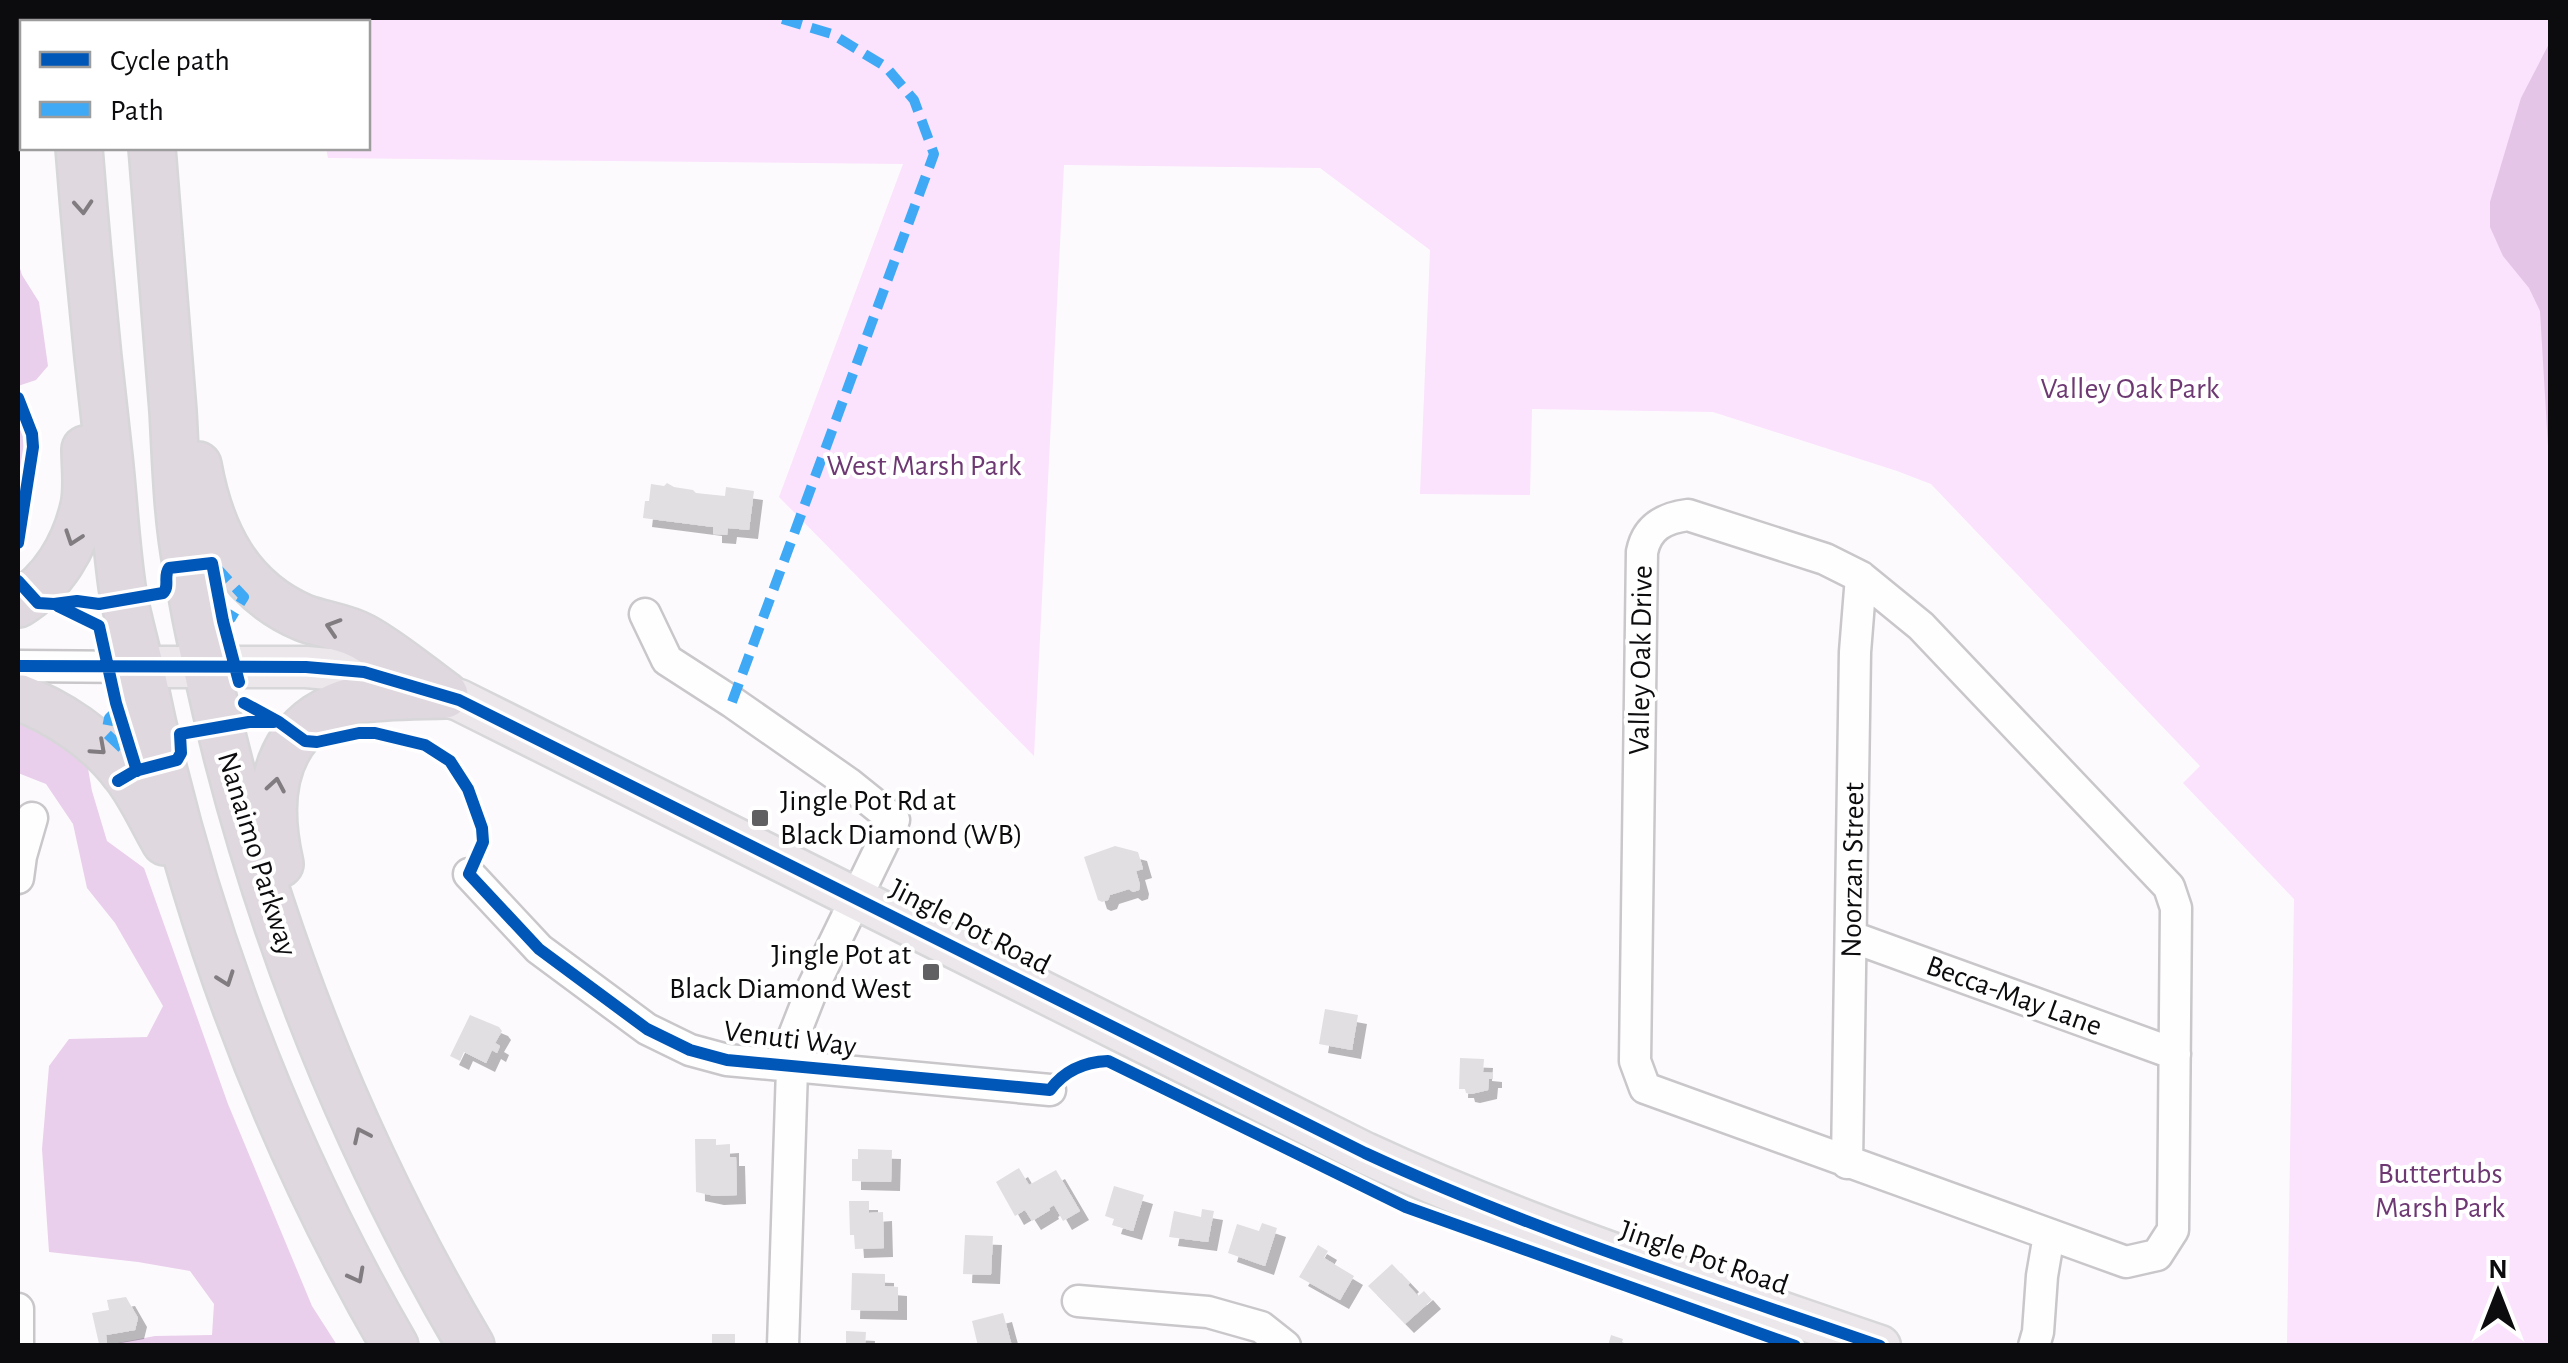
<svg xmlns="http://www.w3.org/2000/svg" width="2568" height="1363" font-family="'Alegreya Sans',sans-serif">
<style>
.green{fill:#fbe2fd}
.forest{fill:#e9cfeb}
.water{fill:#e4c4e7}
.building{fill:#e2dfe2;filter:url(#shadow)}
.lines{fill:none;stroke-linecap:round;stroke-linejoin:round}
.minor-casing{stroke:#c9c7ca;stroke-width:35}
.major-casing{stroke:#d7d6d8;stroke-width:45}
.highway-casing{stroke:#d7d6d8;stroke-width:50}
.minor{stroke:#fffeff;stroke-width:30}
.major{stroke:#ebe7eb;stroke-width:40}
.highway{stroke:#dfd8df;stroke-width:45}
.quiet{stroke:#3fa9f5;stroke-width:10;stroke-dasharray:20 10;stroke-linecap:butt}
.cycleway-casing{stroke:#fff;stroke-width:19}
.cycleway{stroke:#0057b8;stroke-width:12}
.oneway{stroke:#807c80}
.poi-dot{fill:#605f61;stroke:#fff;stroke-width:4}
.labels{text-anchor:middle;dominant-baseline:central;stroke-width:8;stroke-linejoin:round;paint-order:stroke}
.park-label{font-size:30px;fill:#6e3973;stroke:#fff}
.street-label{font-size:30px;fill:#0c0b0d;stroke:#fff}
.poi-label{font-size:30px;fill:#0c0b0d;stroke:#fff;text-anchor:start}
</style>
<defs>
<filter id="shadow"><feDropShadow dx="9" dy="9" stdDeviation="0" flood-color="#0004"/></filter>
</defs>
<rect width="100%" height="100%" fill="#fdfafe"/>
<path class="green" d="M 292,18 L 2550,18 L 2550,1345 L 2287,1345 L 2294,899 L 2183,783 L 2200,766 L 1931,484 L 1897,471 L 1713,412 L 1532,409 L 1530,495 L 1420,494 L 1430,250 L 1320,168 L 1064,165 L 1034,756 L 779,497 L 903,164 L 328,158 L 326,148 L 368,148 L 368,22 L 295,22 Z"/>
<path class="forest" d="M 18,262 L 22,275 L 39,302 L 48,366 L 36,380 L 18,386 Z
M 18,414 C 35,445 24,479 18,512 Z
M 18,715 L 86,757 L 92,791 L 107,841 L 144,868 L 228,1104 L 312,1306 L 337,1345 L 107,1345 L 155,1336 L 212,1335 L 214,1304 L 190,1271 L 138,1262 L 49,1252 L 42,1149 L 49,1066 L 69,1039 L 147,1037 L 163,1006 L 115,923 L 87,888 L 73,824 L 46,784 L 18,773 Z"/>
<path class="water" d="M 2550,42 L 2550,453 L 2548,446 L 2540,311 L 2529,288 L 2503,256 L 2490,227 L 2490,202 L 2521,98 Z"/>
<path class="building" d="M 667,483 L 674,487 L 693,490 L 696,493 L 725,496 L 726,487 L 754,491 L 749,530 L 728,528 L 727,535 L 713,534 L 713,527 L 643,518 L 645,501 L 649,501 L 651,484 L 664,486 Z
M 1115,846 L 1138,852 L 1143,869 L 1136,871 L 1140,885 L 1139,890 L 1133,892 L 1129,889 L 1110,895 L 1108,900 L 1102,902 L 1098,900 L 1084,857 Z
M 1325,1009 L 1358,1015 L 1352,1050 L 1319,1044 Z
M 470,1015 L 499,1027 L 502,1031 L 495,1043 L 500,1046 L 497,1053 L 492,1050 L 486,1063 L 464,1052 L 460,1061 L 450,1056 Z
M 1460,1058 L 1484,1059 L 1483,1072 L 1493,1073 L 1493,1079 L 1489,1079 L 1488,1090 L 1471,1094 L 1466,1093 L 1465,1089 L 1459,1089 Z
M 695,1139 L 716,1139 L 716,1145 L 730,1144 L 730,1157 L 736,1157 L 737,1195 L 715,1196 L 696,1192 Z
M 858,1149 L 892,1150 L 891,1182 L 852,1181 L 852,1159 L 858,1159 Z
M 1019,1168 L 1029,1185 L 1056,1170 L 1080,1211 L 1063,1221 L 1054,1205 L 1049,1208 L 1050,1210 L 1032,1221 L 1025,1210 L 1015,1216 L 996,1182 Z
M 1114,1186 L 1144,1195 L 1133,1231 L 1112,1225 L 1114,1219 L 1105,1216 Z
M 849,1201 L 869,1201 L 869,1213 L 883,1212 L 884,1248 L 855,1249 L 854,1235 L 850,1235 Z
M 1202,1209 L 1214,1211 L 1208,1242 L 1169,1237 L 1174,1211 L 1201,1217 Z
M 1262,1223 L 1277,1228 L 1265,1266 L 1228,1253 L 1237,1224 L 1259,1231 Z
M 965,1235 L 993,1236 L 991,1275 L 963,1274 Z
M 1318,1245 L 1328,1251 L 1324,1258 L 1354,1276 L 1340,1300 L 1299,1277 Z
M 1392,1264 L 1410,1283 L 1408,1285 L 1418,1296 L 1424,1291 L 1432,1300 L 1405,1324 L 1368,1286 Z
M 852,1273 L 885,1274 L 885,1286 L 898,1287 L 898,1311 L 851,1310 Z
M 126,1297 L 138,1318 L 135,1330 L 106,1335 L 107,1343 L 99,1344 L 92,1313 L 109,1310 L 107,1300 Z
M 1003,1313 L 1012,1346 L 978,1346 L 972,1321 Z
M 846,1331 L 866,1332 L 865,1346 L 846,1346 Z
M 712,1334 L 735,1334 L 735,1346 L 712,1346 Z
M 1611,1335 L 1623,1339 L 1622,1342 L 1630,1346 L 1608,1346 Z"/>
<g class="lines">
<defs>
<path id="minor" d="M 1688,515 L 1825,559 L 1861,577 L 1921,626 L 2169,887 L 2176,908 L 2173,1230 L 2157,1255 L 2126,1262 L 1645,1088 L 1635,1061 L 1642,552 C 1647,527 1664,518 1688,515 Z
M 645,614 L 667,660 L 732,702 L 848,783 L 894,820 L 813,987 L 793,1038 L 783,1346
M 18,666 L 140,667
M 469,874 L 539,949 L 647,1029 L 690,1050 L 727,1060 L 1050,1090
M 18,878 L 21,856 L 32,818
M 1852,937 L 2175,1054
M 1847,1163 L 1855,652 L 1861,577
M 1078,1301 L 1208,1312 L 1261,1327 L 1285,1346
M 18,1309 L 18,1346
M 2034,1346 L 2038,1332 L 2042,1276 L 2049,1235"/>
<path id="major" d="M 140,667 L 306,667 L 364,672 L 459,700 L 1365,1153 C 1531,1230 1706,1286 1880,1346"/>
<path id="highway" d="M 69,18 L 69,22
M 140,18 L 141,22
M 79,148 C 87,251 97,354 109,457 C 114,502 116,548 123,593 C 128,620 136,647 142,674 C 190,910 274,1138 395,1346
M 152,148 C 159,235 166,323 173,411 C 176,464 177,518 187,569 C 235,844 329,1105 471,1346
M 198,465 C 210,532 238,590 304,618 C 323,625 345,627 363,637 C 392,653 419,676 445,695
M 18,604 C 53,583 75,546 84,506 C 88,488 85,467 85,449
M 18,697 C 58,712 99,739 125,774 C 141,794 152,820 165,842
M 280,864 C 268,811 268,751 317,717 C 328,710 339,704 352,701 C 383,695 415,696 445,695"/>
</defs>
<use href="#minor" class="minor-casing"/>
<use href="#major" class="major-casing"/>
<use href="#highway" class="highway-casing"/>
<use href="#minor" class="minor"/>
<use href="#major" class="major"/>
<use href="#highway" class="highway"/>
<path class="quiet" d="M 215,566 L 244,597 L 231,618 L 223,621
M 732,702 L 934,154 L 914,100 L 886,67 L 832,34 L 779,18
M 118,709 L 109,718 L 106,733 L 129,755"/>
<defs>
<path id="cycleway" d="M 18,398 L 32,434 L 33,447 L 18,543
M 18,581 L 38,603 L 54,604 L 77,601 L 99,604 L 163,593 C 170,587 163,576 169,568 L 212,563 L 223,621 L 239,682
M 58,606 L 99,626 L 116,703 L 137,771
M 18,666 L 306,667 L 364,672 L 459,700 L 1365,1153 C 1531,1230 1706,1286 1880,1346
M 244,703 L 279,722 L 305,741 L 317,742 L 359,733 L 375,733 L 425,745 L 450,761 L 468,789 L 482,828 L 483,842 L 469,874 L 539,949 L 647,1029 L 690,1050 L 727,1060 L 1050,1090 C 1064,1071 1084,1062 1108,1061 L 1406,1207 L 1795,1346
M 118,781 L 135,771 L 177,760 L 181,753 L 180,734 L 249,722 L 274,722"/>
</defs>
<use href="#cycleway" class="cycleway-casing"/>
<use href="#cycleway" class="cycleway"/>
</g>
<defs><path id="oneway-chevron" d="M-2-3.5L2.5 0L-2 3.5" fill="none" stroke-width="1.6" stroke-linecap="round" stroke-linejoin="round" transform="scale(2.5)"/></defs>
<g class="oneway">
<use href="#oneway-chevron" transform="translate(83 207) rotate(86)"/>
<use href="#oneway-chevron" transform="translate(73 538) rotate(109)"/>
<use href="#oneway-chevron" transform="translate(333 627) rotate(-162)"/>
<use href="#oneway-chevron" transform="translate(99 748) rotate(42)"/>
<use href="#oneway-chevron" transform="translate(276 785) rotate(-80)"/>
<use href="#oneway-chevron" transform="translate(226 979) rotate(70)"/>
<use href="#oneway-chevron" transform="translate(361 1135) rotate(-115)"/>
<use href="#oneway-chevron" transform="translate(357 1276) rotate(62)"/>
</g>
<g class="poi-dot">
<rect x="750" y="808" width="20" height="20" rx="5"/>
<rect x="921" y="962" width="20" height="20" rx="5"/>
</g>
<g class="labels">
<g class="park-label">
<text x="2130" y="389">Valley Oak Park</text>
<text x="924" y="466">West Marsh Park</text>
<text x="2440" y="1174">Buttertubs<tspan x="2440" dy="34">Marsh Park</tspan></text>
</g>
<g class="street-label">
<text transform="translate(1641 660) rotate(-89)">Valley Oak Drive</text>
<text transform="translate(257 854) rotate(73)">Nanaimo Parkway</text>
<text transform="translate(1853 870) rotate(-89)">Noorzan Street</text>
<text transform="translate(970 927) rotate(27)">Jingle Pot Road</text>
<text transform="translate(2014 996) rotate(20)">Becca-May Lane</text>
<text transform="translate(790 1039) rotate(7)">Venuti Way</text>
<text transform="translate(1704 1258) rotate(19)">Jingle Pot Road</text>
</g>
<g class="poi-label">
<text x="780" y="801">Jingle Pot Rd at<tspan x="780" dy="34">Black Diamond (WB)</tspan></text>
<text x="911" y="955" text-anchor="end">Jingle Pot at<tspan x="911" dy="34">Black Diamond West</tspan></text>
</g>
</g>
<rect width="2568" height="1363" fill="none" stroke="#0c0b0d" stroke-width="40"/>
<rect x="20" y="20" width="350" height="130" fill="#ffffff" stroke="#9e9d9e" stroke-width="2.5"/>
<rect x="40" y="52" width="50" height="15" fill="#0057b8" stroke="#9e9d9e" stroke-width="2.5"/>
<text x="110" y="70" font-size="30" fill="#0c0b0d">Cycle path</text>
<rect x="40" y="102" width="50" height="15" fill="#3fa9f5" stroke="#9e9d9e" stroke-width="2.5"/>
<text x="110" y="120" font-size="30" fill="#0c0b0d">Path</text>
<g transform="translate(2498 1293)" stroke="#ffffff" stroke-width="8" paint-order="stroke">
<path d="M0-8L18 38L0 25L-18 38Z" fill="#0c0b0d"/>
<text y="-15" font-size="28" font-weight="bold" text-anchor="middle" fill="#0c0b0d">N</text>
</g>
</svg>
